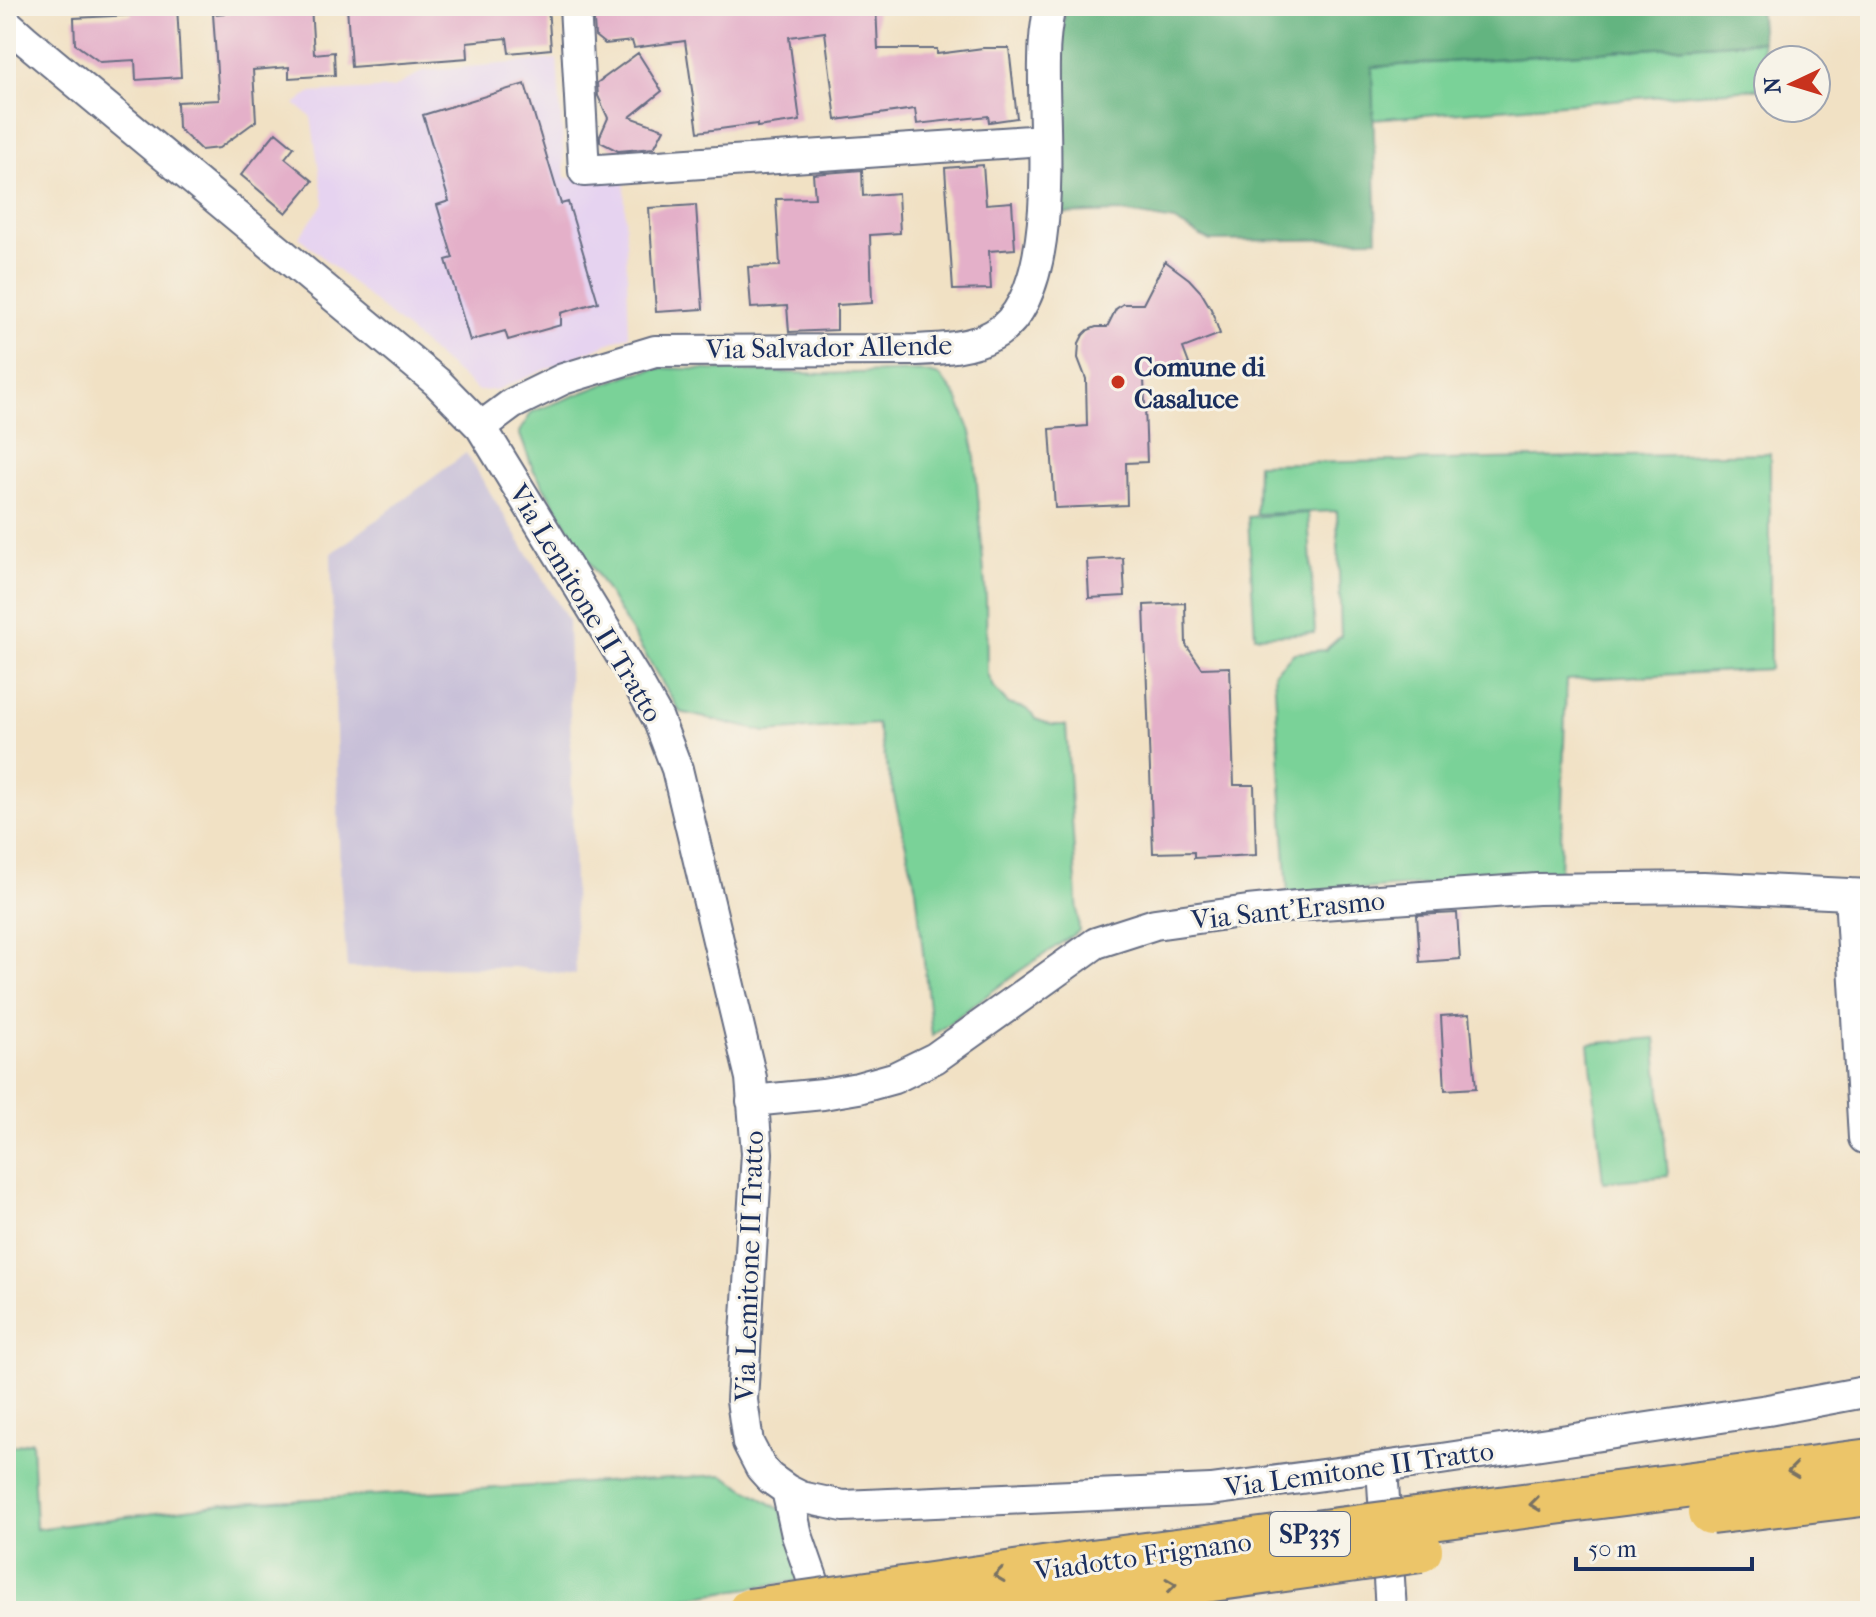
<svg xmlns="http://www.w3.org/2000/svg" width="1876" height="1617" font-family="'IM FELL French Canon',serif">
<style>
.built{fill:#e6d3f0}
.industrial{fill:#c8c0d8}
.green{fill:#7ad298;stroke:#4a807b;stroke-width:2}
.forest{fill:#63b480;stroke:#3f726f;stroke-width:2}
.building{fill:#e4b0c9}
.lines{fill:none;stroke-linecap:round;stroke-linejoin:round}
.minor-casing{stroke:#666d82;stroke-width:34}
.minor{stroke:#fff;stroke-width:30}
.highway-bridge-casing{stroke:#666d82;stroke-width:48;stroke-linecap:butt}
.highway-bridge{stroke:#ecc569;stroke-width:44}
.oneway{stroke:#797263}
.poi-dot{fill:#c8321e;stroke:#f7f3e8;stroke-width:3}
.labels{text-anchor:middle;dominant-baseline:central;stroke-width:6;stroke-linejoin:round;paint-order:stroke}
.shield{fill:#f7f3e8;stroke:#5d6a87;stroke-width:2}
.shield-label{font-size:26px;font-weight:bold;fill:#1b2f5e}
.street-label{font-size:28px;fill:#1b2f5e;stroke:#f7f3e8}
.poi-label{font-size:28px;font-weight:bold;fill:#1b2f5e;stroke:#f7f3e8;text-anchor:start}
</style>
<rect width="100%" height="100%" fill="#f7f3e8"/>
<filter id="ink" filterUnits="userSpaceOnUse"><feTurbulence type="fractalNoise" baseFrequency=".0125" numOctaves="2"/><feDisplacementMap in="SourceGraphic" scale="16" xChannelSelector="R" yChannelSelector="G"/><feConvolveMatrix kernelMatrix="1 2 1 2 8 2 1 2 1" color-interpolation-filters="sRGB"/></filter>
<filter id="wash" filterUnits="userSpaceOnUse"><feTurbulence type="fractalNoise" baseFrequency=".006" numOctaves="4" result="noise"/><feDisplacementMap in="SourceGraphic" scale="32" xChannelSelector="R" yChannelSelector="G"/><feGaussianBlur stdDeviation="1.8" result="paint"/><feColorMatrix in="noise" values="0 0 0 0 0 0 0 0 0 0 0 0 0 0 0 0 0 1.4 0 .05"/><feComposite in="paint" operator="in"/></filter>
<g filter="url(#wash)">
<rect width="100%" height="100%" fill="#f1e1c4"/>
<path class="built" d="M 557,59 L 565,178 L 624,175 L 629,335 L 496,390 L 478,391 L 299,237 L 324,203 L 311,117 L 295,104 L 309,93 L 394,88 L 423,71 Z"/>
<path class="industrial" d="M 466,453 L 568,620 L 576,975 L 514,967 L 347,968 L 340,875 L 331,554 Z"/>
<path class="green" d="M 1762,41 L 1765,88 L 1373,119 L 1371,67 Z
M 660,368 L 825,374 L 919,371 L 940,376 L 957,397 L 971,432 L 975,458 L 986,599 L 987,674 L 993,687 L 1008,704 L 1024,708 L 1031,712 L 1035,719 L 1052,725 L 1066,725 L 1079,931 L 1021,970 L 932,1036 L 916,888 L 877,724 L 766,732 L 680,712 L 533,469 L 519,432 L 532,412 L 631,374 Z
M 1770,453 L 1770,669 L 1566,680 L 1560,874 L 1288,895 L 1274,673 L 1294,653 L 1325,650 L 1341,636 L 1337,511 L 1256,514 L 1257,464 Z
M 1308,513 L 1315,633 L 1255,636 L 1248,517 Z
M 1655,1038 L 1668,1176 L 1603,1182 L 1589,1044 Z
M 32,1441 L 36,1529 L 224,1504 L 723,1475 L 781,1510 L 802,1580 L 597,1611 L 6,1611 L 6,1448 Z"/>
<path class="forest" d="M 1067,6 L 1759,6 L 1762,41 L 1372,67 L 1377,239 L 1210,241 L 1174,221 L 1122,212 L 1059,214 L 1057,54 Z"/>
<g id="blocks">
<path class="building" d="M 177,6 L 181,77 L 136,80 L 135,60 L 100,62 L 75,44 L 74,18 L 132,15 L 131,7 Z
M 284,6 L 311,6 L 314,54 L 334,52 L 335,75 L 289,78 L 289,67 L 253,70 L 256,121 L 219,148 L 201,150 L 178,128 L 177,102 L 219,100 L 213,14 L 285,8 Z
M 347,6 L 548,6 L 551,49 L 509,53 L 507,38 L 467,42 L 468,58 L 351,67 Z
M 593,6 L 876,6 L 878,49 L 937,49 L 937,54 L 983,48 L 1009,48 L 1017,118 L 989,122 L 988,116 L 917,124 L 915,109 L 836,120 L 825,32 L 789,37 L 800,121 L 757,127 L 757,124 L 698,132 L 685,41 L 634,48 L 632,41 L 605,44 L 595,36 Z
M 638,53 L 662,91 L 630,117 L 664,129 L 654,148 L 618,151 L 600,142 L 600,136 L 608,118 L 598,96 L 597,83 Z
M 525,84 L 561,204 L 568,202 L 598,302 L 561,313 L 561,325 L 508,340 L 505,331 L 470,341 L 446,260 L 453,258 L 437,205 L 449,201 L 423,115 Z
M 276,132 L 294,147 L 285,158 L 313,181 L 286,213 L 241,175 Z
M 983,165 L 986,204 L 1012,202 L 1015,249 L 989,251 L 991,289 L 953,290 L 945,168 Z
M 862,170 L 863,196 L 898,193 L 900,233 L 870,235 L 872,303 L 837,305 L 837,330 L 789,332 L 787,306 L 751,308 L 748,267 L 780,266 L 776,199 L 815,198 L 813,174 Z
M 696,205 L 703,309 L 656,312 L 649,208 Z
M 1165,261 L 1189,279 L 1201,292 L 1211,309 L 1220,334 L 1183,348 L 1189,364 L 1144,378 L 1147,462 L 1126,463 L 1127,505 L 1055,508 L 1050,429 L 1087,426 L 1086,379 L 1078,358 L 1079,343 L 1083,335 L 1088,330 L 1096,327 L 1107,327 L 1116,309 L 1123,304 L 1143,304 Z
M 1123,558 L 1125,596 L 1089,598 L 1087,560 Z
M 1185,603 L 1186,645 L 1202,668 L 1230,667 L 1234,785 L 1254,785 L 1256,855 L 1194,858 L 1194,852 L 1153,853 L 1144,605 Z
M 1457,913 L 1460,959 L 1420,962 L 1417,915 Z
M 1470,1014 L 1476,1088 L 1445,1090 L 1441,1016 Z"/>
</g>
</g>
<g filter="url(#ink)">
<use href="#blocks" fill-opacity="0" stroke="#666d82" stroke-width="2"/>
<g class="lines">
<defs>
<path id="minor" d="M 575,6 L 584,171 L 1045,140
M 6,23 L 24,39 L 437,382 L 481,427 L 635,678 L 658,719 L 677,769 L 751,1078 L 757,1153 L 742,1400 L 748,1443 L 761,1468 L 770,1478 L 787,1490 L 801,1497 L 843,1506 L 1211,1490 L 1441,1459 L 1768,1410 L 1870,1391
M 481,427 L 512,404 L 563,379 L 655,351 L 915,350 C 940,349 970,348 993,335 C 1063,298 1042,128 1044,61 C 1044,43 1046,24 1050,6
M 1850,894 L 1864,1138
M 752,1101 L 823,1094 L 858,1088 L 894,1078 L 935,1058 L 1096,943 L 1155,924 L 1248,911 L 1307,905 L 1537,889 L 1703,887 L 1870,895
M 1382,1467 L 1391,1611
M 787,1490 L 797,1535 L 813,1581"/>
</defs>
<use href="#minor" class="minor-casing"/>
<use href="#minor" class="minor"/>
<defs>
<path id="highway-bridge" d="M 1711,1512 L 1870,1493
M 750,1611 L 1092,1562 L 1870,1461
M 983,1611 L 1420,1550"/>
</defs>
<use href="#highway-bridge" class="highway-bridge-casing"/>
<use href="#highway-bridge" class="highway-bridge"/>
</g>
<defs><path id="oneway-chevron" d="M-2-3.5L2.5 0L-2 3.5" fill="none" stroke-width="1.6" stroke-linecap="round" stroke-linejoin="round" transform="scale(2)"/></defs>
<g class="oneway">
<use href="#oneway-chevron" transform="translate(1793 1471) rotate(173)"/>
<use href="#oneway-chevron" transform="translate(1535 1504) rotate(173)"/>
<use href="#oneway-chevron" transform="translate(999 1575) rotate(172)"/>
<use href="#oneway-chevron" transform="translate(1171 1585) rotate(-8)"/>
</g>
</g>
<circle class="poi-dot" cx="1118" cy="382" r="8"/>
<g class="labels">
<rect class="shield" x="1270" y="1512" width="80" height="44" rx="6"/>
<g class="shield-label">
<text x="1310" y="1534">SP335</text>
</g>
<g class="street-label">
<text transform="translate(829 347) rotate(-1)">Via Salvador Allende</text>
<text transform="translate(586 603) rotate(59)">Via Lemitone II Tratto</text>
<text transform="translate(1288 910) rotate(-6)">Via Sant'Erasmo</text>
<text transform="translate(749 1266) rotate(-88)">Via Lemitone II Tratto</text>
<text transform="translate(1359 1469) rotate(-8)">Via Lemitone II Tratto</text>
<text transform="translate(1143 1556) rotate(-8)">Viadotto Frignano</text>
</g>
<g class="poi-label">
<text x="1134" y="366">Comune di<tspan x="1134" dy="32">Casaluce</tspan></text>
</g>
</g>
<rect width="1876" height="1617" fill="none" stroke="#f7f3e8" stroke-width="32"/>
<g transform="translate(1792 84) rotate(266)"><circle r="38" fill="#f7f3e8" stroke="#9fa5b1" stroke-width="2"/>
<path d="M0-6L14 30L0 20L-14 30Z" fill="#c8321e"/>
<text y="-12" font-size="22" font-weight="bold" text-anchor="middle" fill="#1b2f5e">N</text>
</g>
<path d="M1576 1557v12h176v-12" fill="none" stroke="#1b2f5e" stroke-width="4"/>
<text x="1588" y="1557" font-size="24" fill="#1b2f5e" stroke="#f7f3e8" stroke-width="6" paint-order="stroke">50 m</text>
</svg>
